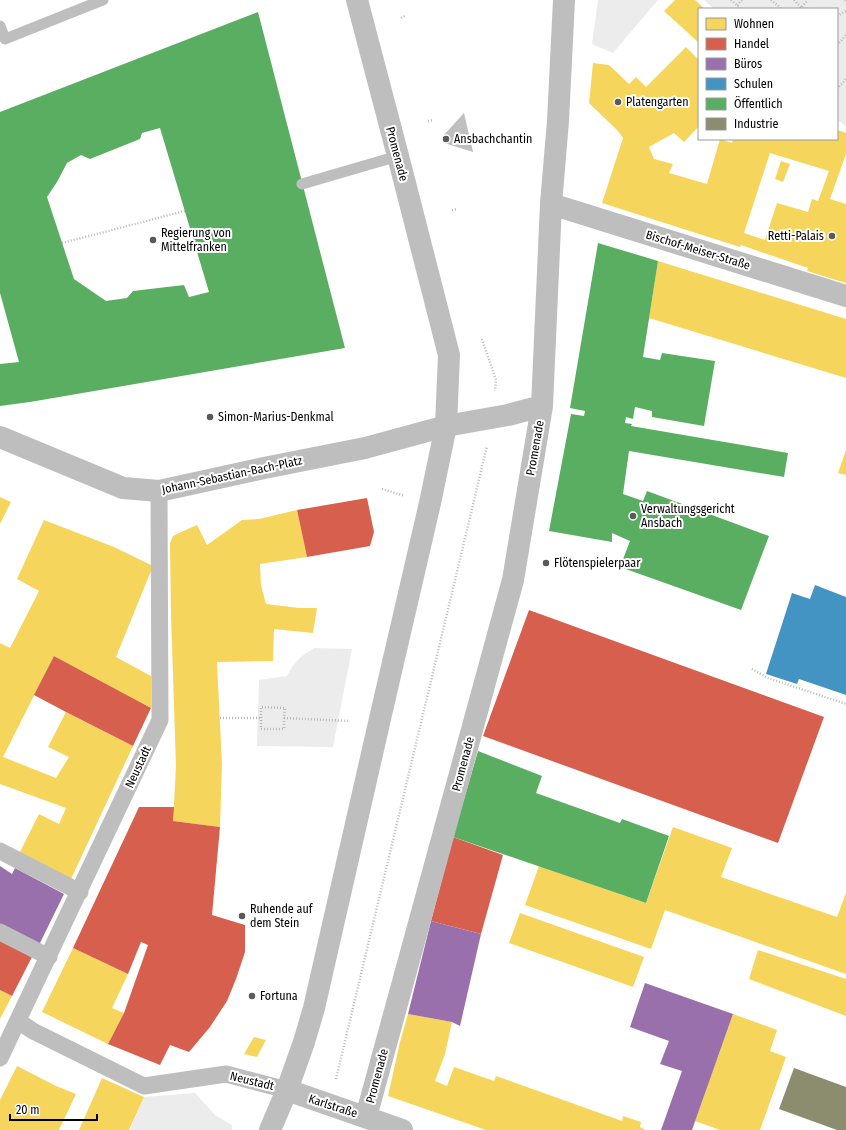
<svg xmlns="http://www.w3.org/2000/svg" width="846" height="1130" font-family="'Fira Sans Condensed',sans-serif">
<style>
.green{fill:#ececec}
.water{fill:#bfbfbf}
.homes{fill:#f6d55c;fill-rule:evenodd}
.shops{fill:#d6604d}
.offices{fill:#9970ab}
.schools{fill:#4393c3}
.public{fill:#5aae61;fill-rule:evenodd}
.industry{fill:#8c8c6e}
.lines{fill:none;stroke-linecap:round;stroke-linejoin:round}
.path{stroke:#b9b9b9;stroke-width:2.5;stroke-dasharray:1 2;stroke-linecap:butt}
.service{stroke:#bebebe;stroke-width:11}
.pedestrian{stroke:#bebebe;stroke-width:17}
.minor{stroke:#bebebe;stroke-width:22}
.tertiary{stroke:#bebebe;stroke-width:22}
.poi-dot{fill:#595959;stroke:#fff;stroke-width:1.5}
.labels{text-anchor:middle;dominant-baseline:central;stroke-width:4;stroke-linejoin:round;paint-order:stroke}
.poi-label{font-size:12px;fill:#000;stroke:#fff;text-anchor:start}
.street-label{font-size:12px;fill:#000;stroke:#fff}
</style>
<rect width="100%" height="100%" fill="#fff"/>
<path class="green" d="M 598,0 L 658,0 L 613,53 L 592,44 Z
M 704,0 L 846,0 L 846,126 L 837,120 L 837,9 L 714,9 Z
M 314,648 L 352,649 L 333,747 L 257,746 L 259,680 L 287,676 C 295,661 300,657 314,648 Z
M 195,1093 L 215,1115 L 232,1125 L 232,1130 L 130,1130 L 144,1097 Z"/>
<path class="water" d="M 464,113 L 473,152 L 444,143 L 442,137 Z"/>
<path class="homes" d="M 675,0 L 695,0 L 705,9 L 699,9 L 699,43 L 664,11 Z
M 686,47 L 699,60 L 699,84 L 698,86 L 699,86 L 699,126 L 684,142 L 674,133 L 649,147 L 654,159 L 673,164 L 669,173 L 707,184 L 720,139 L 732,143 L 733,139 L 837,139 L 837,130 L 846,133 L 846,154 L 830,199 L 846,204 L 846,283 L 807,271 L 808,268 L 741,245 L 740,247 L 602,203 L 623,138 L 618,131 L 589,103 L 593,63 L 609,65 L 629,84 L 636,77 L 646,87 ZM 770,153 L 829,171 L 818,201 L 812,199 L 808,212 L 777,203 L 765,240 L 744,233 Z
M 781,161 L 790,164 L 783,182 L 775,179 Z
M 658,261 L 846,319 L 846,378 L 649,318 Z
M 846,450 L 846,475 L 838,473 Z
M 0,497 L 11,502 L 0,524 Z
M 297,510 L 307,557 L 260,564 L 261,585 L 266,604 L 299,608 L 317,608 L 313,633 L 274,629 L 273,661 L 217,662 L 222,764 L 220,827 L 173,821 L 176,766 L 171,615 L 170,543 L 173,536 L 179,533 L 197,525 L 207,545 L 242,520 L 259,519 Z
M 44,520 L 114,547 L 153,566 L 116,657 L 151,676 L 151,708 L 54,656 L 3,757 L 56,778 L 69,757 L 48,747 L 66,712 L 133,746 L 71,879 L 20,852 L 39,814 L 59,824 L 66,808 L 0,784 L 0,643 L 10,648 L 39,591 L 17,579 Z
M 673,827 L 732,848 L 721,877 L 837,917 L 846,893 L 846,974 L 665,910 L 651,949 L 525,905 L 539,866 L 646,903 Z
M 520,913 L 644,957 L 633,987 L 509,943 Z
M 73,948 L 128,974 L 112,1008 L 124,1013 L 108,1044 L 42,1012 Z
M 758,950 L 846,979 L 846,1016 L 749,979 Z
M 0,990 L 12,996 L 0,1019 Z
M 408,1014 L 452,1022 L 445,1054 L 435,1081 L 447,1086 L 454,1067 L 494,1081 L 496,1076 L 622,1121 L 623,1116 L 641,1122 L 640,1127 L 646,1130 L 486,1130 L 388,1096 L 400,1042 Z
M 733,1014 L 777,1030 L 770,1051 L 786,1057 L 760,1130 L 720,1130 L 695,1121 Z
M 254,1037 L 266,1040 L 257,1057 L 244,1054 Z
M 17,1066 L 56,1086 L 76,1094 L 59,1130 L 0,1130 L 0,1100 Z
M 102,1078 L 144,1097 L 129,1130 L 79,1130 Z"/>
<path class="shops" d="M 367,498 L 374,532 L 370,546 L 307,557 L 297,510 Z
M 529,610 L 824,717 L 778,843 L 483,736 Z
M 54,656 L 151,708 L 133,746 L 66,712 L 34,695 Z
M 139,807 L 174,807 L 173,821 L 220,827 L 212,915 L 245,925 L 245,952 L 236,979 L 227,1001 L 210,1027 L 189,1052 L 170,1045 L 160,1065 L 108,1044 L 124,1013 L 148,945 L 141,942 L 128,974 L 73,948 Z
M 453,837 L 503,855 L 481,934 L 431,921 Z
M 0,941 L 33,955 L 12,996 L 0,990 Z"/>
<path class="offices" d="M 0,866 L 12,874 L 15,868 L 64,894 L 39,945 L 0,926 Z
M 431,921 L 481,934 L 460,1026 L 452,1022 L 408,1014 Z
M 645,983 L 733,1014 L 692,1130 L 661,1130 L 682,1071 L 660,1064 L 669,1041 L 630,1027 Z"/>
<path class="schools" d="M 815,585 L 846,597 L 846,695 L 799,679 L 797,684 L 766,674 L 792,593 L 810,599 Z"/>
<path class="public" d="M 258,12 L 345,348 L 30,402 L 0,406 L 0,364 L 19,362 L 0,293 L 0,112 ZM 160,128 L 209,292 L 189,297 L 184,285 L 133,291 L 127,298 L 106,301 L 74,279 L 47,197 L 57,182 L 67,163 L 81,155 L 90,159 L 140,139 L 142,133 Z
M 598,243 L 658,261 L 643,357 L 660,360 L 662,353 L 715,361 L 704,426 L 652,417 L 652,411 L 635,407 L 633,419 L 626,417 L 625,423 L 632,424 L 631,426 L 788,453 L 784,477 L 629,451 L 623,494 L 643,501 L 647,491 L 769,536 L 741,610 L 620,567 L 630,541 L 612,533 L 612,542 L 549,531 L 571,414 L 584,416 L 585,411 L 570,408 Z
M 478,751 L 542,776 L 536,793 L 620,823 L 622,819 L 669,836 L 646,903 L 453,837 Z"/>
<path class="industry" d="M 794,1068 L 846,1087 L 846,1130 L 837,1130 L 779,1109 Z"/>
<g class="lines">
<path class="path" d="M 731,0 L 741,9
M 771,0 L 782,9
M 794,0 L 803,9
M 845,0 L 846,1
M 737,5 L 742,0
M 800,9 L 808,0
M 837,16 L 846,11
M 401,18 L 405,16
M 837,45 L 846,35
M 837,89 L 846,79
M 428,121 L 433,120
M 452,210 L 457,209
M 62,243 L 185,211
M 482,339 L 496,380 L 495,391
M 382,489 L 405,496
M 752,669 L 768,678 L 846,704
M 220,718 L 261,718
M 284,718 L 284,729 L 261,729 L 261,707 L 285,708 L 284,718 L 350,721
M 336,1079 L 487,446"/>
<path class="service" d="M 0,26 L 5,39 L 103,0
M 302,184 L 398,156"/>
<path class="pedestrian" d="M 0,851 L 80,892
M 0,932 L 49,957
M 18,1021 L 33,1031 L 144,1086 L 226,1074 L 287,1090
M 0,1058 L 160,720 L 159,491"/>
<path class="minor" d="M 551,204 L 846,296
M 0,437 L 123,488 L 159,491 L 264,468 L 365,448 L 446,426 L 508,415 L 542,406 L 551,204 L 558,121 L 564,0
M 287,1090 L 402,1130
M 366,1117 L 513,580 L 542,406"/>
<path class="tertiary" d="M 270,1130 L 287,1090 L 304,1042 L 314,1008 L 382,710 L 430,503 L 446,426 L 449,355 L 398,156 L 357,0"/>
</g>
<g class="poi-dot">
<circle cx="618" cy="102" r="4"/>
<circle cx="446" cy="139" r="4"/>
<circle cx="832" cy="236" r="4"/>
<circle cx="153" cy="240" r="4"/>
<circle cx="210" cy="417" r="4"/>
<circle cx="633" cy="516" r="4"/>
<circle cx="546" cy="563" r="4"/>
<circle cx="242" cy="916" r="4"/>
<circle cx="252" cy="996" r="4"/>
</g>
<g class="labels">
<g class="poi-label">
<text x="626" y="102">Platengarten</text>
<text x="454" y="139">Ansbachchantin</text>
<text x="161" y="233">Regierung von<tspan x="161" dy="14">Mittelfranken</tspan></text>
<text x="824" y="236" text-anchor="end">Retti-Palais</text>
<text x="218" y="417">Simon-Marius-Denkmal</text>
<text x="641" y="509">Verwaltungsgericht<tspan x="641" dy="14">Ansbach</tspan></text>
<text x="554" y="563">Flötenspielerpaar</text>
<text x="250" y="909">Ruhende auf<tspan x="250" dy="14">dem Stein</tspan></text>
<text x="260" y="996">Fortuna</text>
</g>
<g class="street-label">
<text transform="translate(397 154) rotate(75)">Promenade</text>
<text transform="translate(698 250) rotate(17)">Bischof-Meiser-Straße</text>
<text transform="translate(535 448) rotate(-80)">Promenade</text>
<text transform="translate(232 475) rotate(-12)">Johann-Sebastian-Bach-Platz</text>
<text transform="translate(463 764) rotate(-75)">Promenade</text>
<text transform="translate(138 767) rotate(-65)">Neustadt</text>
<text transform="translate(377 1076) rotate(-75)">Promenade</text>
<text transform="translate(252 1081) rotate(14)">Neustadt</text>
<text transform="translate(333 1106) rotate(18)">Karlstraße</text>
</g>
</g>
<rect x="698" y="8" width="140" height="132" fill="#ffffff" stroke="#999999"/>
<rect x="706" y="18" width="20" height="12" fill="#f6d55c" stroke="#999999"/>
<text x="734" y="28" font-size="12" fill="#000000">Wohnen</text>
<rect x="706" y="38" width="20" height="12" fill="#d6604d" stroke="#999999"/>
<text x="734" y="48" font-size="12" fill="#000000">Handel</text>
<rect x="706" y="58" width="20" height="12" fill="#9970ab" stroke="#999999"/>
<text x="734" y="68" font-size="12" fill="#000000">Büros</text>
<rect x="706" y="78" width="20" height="12" fill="#4393c3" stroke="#999999"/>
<text x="734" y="88" font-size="12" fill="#000000">Schulen</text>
<rect x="706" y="98" width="20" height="12" fill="#5aae61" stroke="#999999"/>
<text x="734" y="108" font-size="12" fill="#000000">Öffentlich</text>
<rect x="706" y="118" width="20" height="12" fill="#8c8c6e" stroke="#999999"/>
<text x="734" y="128" font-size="12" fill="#000000">Industrie</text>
<path d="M10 1114v6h87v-6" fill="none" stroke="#000000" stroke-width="2"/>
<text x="16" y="1114" font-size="12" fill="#000000" stroke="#ffffff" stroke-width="3" paint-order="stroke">20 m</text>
</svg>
